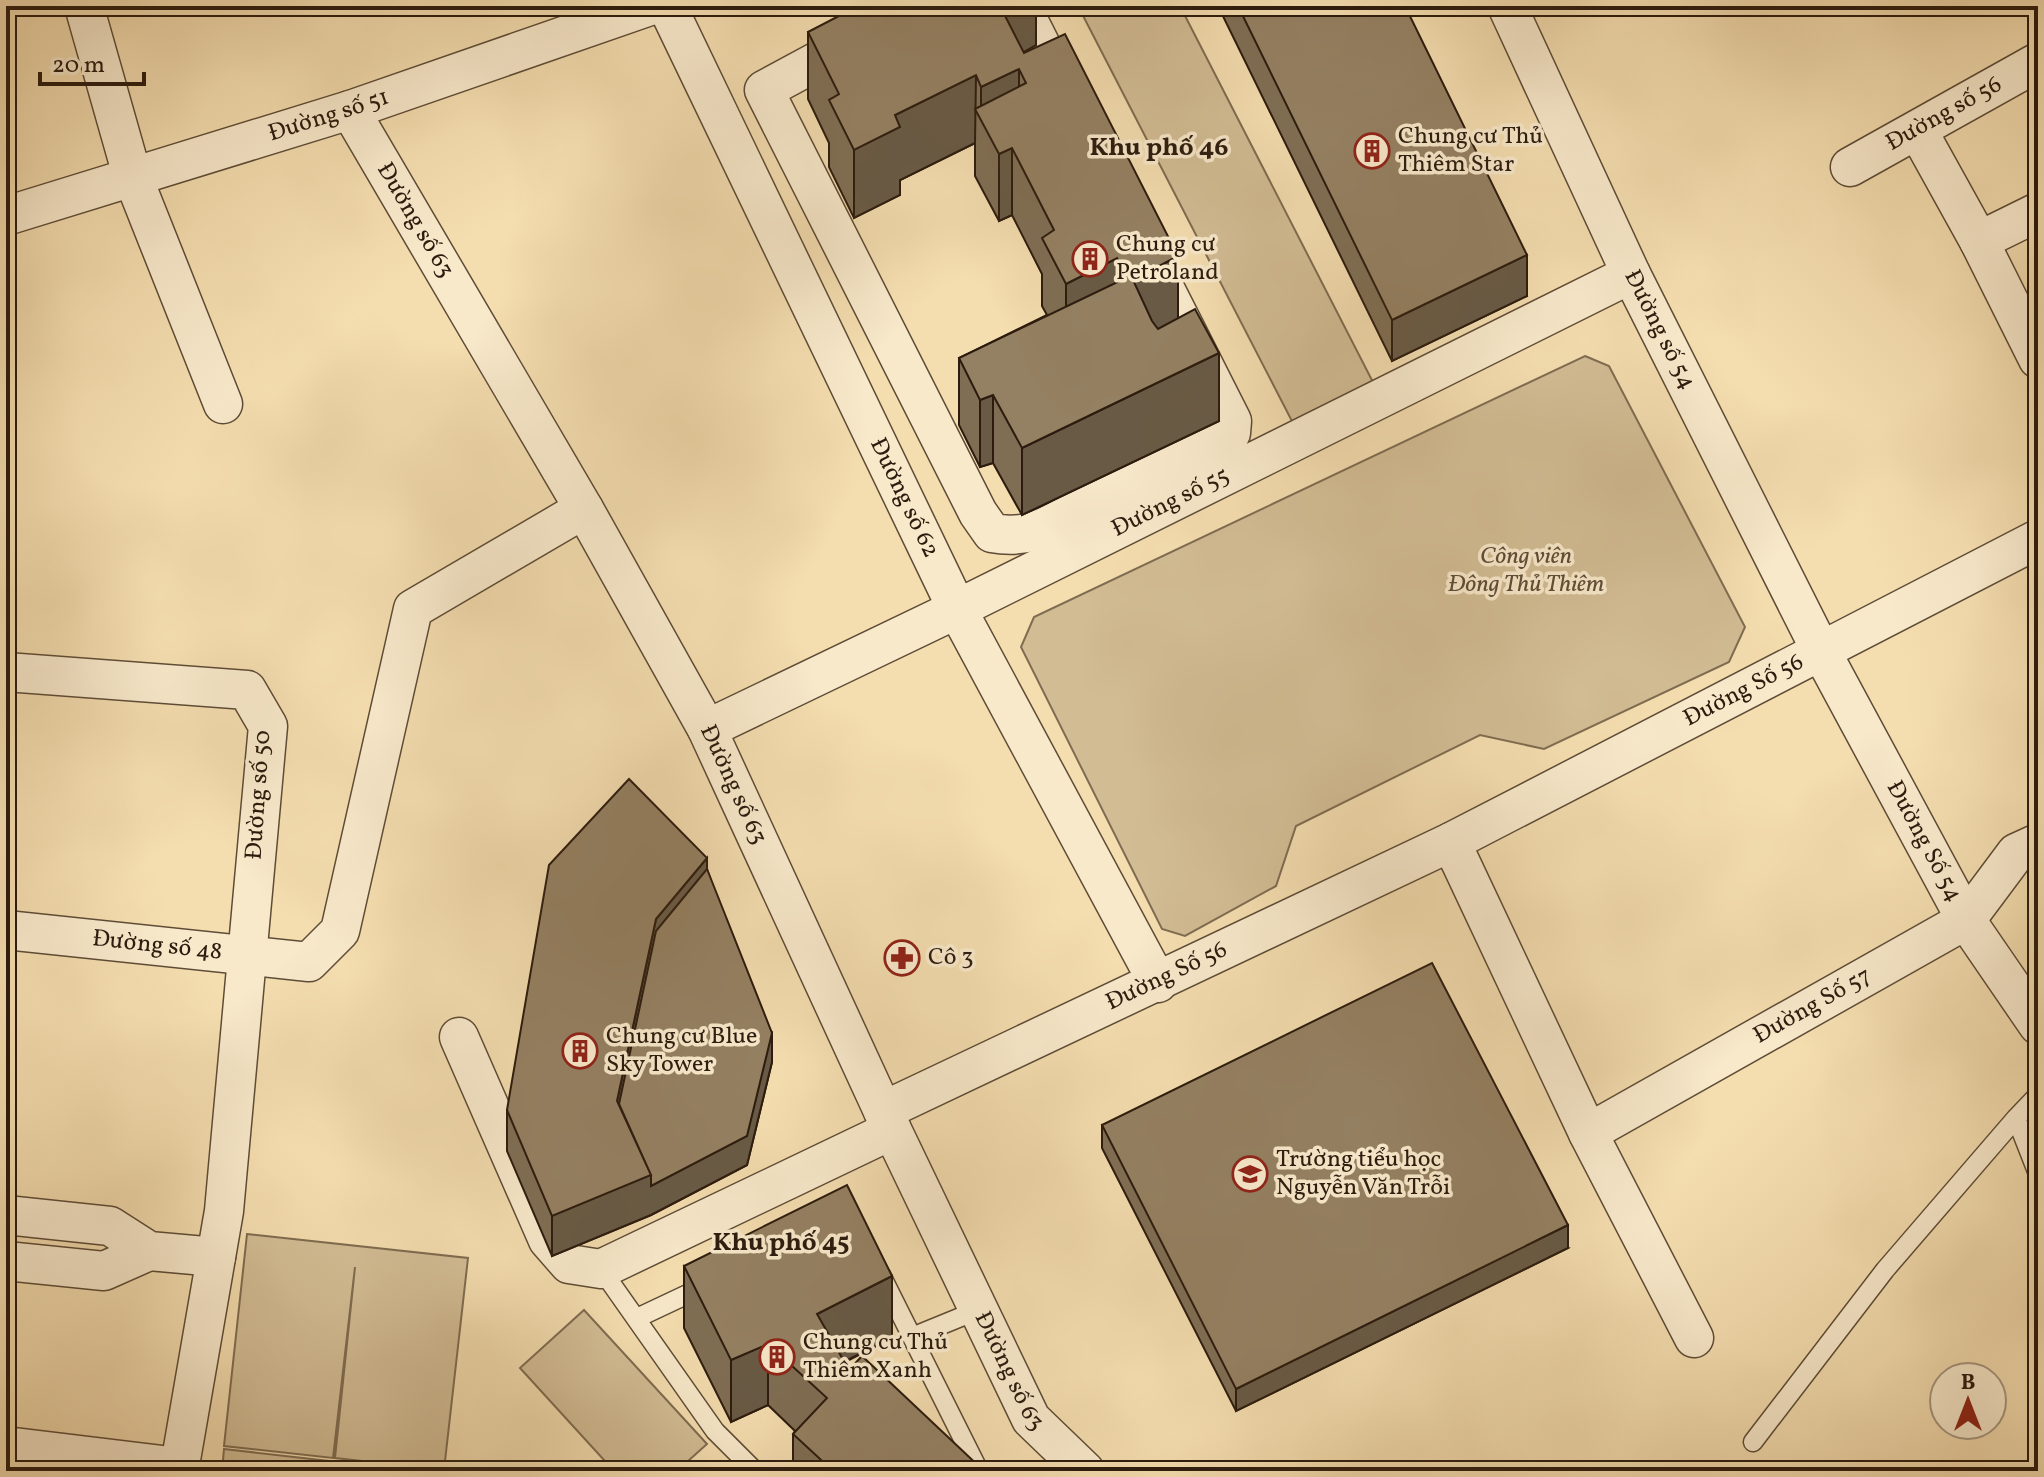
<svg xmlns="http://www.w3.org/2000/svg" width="2044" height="1477" font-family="Vollkorn,serif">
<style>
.green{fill:#d2bc94;stroke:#7f6c51;stroke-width:2}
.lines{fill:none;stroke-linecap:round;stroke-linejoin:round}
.lane-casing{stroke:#5e4c36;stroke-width:21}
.street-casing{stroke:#5e4c36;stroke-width:41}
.lane{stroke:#f8e9cb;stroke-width:18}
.street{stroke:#f8e9cb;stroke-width:38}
.wall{fill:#7f6e54;stroke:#2c1b0e;stroke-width:2}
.shaded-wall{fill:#685a45;stroke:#2c1b0e;stroke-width:2}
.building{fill:#948062;stroke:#2c1b0e;stroke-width:2}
.labels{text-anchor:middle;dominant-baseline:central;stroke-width:7;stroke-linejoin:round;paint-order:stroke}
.street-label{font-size:24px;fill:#2c1b0e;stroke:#f8e9cb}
.poi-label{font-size:24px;fill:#2c1b0e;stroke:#f8e9cb;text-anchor:start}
.park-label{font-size:24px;font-style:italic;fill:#5e4b36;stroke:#f8e9cb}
.neighbourhood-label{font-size:26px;font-weight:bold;fill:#2c1b0e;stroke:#f8e9cb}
</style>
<rect width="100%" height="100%" fill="#f4ddaf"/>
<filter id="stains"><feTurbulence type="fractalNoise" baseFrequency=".0025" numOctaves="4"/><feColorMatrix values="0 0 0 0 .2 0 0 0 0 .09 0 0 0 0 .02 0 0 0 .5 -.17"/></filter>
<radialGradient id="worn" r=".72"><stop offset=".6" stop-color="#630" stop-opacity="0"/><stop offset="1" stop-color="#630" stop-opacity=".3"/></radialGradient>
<path class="green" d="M 1078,6 L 1180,6 L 1376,388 L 1296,429 Z
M 1585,356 L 1609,366 L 1745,627 L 1729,662 L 1544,749 L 1480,735 L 1296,826 L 1276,886 L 1185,936 L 1162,929 L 1021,647 L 1034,617 Z
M 247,1234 L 468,1258 L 444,1470 L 335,1458 L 355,1267 L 333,1458 L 224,1446 Z
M 584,1310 L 707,1444 L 677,1471 L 614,1471 L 520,1368 Z
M 224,1449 L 418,1471 L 222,1471 Z"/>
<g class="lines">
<defs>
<path id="lane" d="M 2038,1095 L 2016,1118 L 2038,1174
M 601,1269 L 715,1431 L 755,1471
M 881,1275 L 912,1337
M 978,1310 L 912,1337 L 979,1471
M 637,1318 L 707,1285
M 1753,1442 L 1885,1270 L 2016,1118"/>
<g id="street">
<path d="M 84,6 L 132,175 L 223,404"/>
<path id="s1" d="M 667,6 L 957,609 L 1158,983"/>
<path d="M 1021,6 L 1065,93"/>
<path id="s2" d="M 1507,6 L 1631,274 L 1821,651 L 1966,920 L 2038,1025"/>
<path d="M 853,42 L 764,90 L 978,513 L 992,533 C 1029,540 1047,526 1079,509"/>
<path id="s3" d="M 350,110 L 584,509 L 707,729 L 883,1111 L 1031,1419 L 1085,1471"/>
<path d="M 1918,131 L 1979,241 L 2038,359"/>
<path id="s4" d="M 1850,167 L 2038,62"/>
<path id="s5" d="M 6,216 L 350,110 L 650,6"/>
<path d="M 1979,241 L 2038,212"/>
<path d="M 1092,531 L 1079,509 L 1231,433 L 1232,421 L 1155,269"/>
<path d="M 6,672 L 247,690 L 268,726 L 224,1211 L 179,1471"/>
<path id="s6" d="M 707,729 L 957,609 L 1631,274"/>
<path d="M 1451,842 L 1588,1133 L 1694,1338"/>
<path id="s7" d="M 6,930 L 309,962 L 340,931 L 413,609 L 584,509"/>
<path d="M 459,1037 L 548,1240 L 569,1264 L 601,1269 L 892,1130"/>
<path id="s8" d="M 883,1111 L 1451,842 L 2038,539"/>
<path id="s9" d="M 1588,1133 L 1966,920 L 2016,853 L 2038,843"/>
<path d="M 6,1215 L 110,1226 L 149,1251 L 216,1257"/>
<path d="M 6,1261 L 104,1271 L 149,1251"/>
<path d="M 6,1446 L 179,1467"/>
</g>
</defs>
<use href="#lane" class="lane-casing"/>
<use href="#street" class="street-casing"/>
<use href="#lane" class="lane"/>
<use href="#street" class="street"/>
</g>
<path class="wall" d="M 1036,6 L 1036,45 L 1024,52 L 1178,318 L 1219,421 L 1022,515 L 993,463 L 980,467 L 959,425 L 959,358 L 1047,315 L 1042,306 L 1042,274 L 1012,215 L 999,221 L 975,176 L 975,143 L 900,180 L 900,195 L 854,218 L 829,167 L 829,143 L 808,99 L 808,32 L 900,11 Z
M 1218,6 L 1405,6 L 1527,296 L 1392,361 Z
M 707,869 L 772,1062 L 747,1165 L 651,1215 L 552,1256 L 507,1151 L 507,1110 Z
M 1102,1125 L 1568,1248 L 1236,1411 L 1102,1148 Z
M 684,1266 L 892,1338 L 845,1362 L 849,1370 L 984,1471 L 793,1471 L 793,1434 L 795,1431 L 768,1405 L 731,1422 L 684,1328 Z"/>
<path class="shaded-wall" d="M 997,6 L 1036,6 L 1036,45 L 997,67 Z
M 1019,69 L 1019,136 L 981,120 L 981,87 Z
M 976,75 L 975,143 L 900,180 L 900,195 L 854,218 L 854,150 L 895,115 Z
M 1012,148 L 1012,215 L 999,221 L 999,154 Z
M 1527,255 L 1527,296 L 1392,361 L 1392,320 Z
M 1178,256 L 1178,323 L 1133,348 L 1133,280 Z
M 1117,258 L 1117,326 L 1066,352 L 1066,284 Z
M 1219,353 L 1219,421 L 1022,515 L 1022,448 Z
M 993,395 L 993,463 L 980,467 L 980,400 Z
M 707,858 L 707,899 L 621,1121 L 617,1101 L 656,919 Z
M 772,1033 L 772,1062 L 747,1165 L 651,1215 L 552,1256 L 552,1216 Z
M 1568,1225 L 1568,1248 L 1236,1411 L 1236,1389 Z
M 892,1276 L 892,1338 L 817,1375 L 817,1314 Z
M 768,1344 L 768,1405 L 731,1422 L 731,1360 Z"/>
<path class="building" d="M 858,6 L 897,6 L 900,11 L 910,6 L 1000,6 L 1024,53 L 1065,34 L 1178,256 L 1133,280 L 1152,321 L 1158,329 L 1195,309 L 1219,353 L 1022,448 L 993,395 L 980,400 L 959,358 L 1126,278 L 1117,258 L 1066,284 L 1042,238 L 1054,230 L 1012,148 L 999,154 L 975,109 L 1026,83 L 1019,69 L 981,87 L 976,75 L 895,115 L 900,127 L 854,150 L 829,100 L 839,94 L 808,32 Z
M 1238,6 L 1405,6 L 1527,255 L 1392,320 Z
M 629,779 L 707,858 L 656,919 L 617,1101 L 651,1175 L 552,1216 L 507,1110 L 549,865 Z
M 707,869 L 772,1033 L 747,1136 L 651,1186 L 651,1175 L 619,1104 L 656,931 Z
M 1432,963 L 1568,1225 L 1236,1389 L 1102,1125 Z
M 847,1185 L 892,1276 L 817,1314 L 849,1370 L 862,1356 L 984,1471 L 833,1471 L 793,1434 L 827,1398 L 768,1344 L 731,1360 L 684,1266 Z"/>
<defs>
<symbol id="building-ring" viewBox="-11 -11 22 22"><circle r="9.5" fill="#f8e9cb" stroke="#8f2418" stroke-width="1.5"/><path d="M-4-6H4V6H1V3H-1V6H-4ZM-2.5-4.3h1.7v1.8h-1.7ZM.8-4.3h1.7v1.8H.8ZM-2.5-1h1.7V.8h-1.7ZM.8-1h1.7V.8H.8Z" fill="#8f2418"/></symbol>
<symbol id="pharmacy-ring" viewBox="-11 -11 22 22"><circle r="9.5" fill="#f8e9cb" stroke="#8f2418" stroke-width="1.5"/><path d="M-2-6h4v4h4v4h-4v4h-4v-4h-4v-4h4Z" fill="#8f2418"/></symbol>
<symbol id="school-ring" viewBox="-11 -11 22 22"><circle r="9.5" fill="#f8e9cb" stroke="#8f2418" stroke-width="1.5"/><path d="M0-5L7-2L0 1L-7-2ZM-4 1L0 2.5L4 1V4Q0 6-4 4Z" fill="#8f2418"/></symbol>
</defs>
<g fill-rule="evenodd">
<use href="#building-ring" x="1352" y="131" width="40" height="40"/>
<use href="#building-ring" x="1070" y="239" width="40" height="40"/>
<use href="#pharmacy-ring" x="882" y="938" width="40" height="40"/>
<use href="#building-ring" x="560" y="1031" width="40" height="40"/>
<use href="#school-ring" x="1230" y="1154" width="40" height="40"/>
<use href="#building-ring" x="757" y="1337" width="40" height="40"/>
</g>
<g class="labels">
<g class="street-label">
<text stroke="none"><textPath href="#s5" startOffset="338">Đường số 51</textPath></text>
<text stroke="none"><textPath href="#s4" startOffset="108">Đường số 56</textPath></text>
<text stroke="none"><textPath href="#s3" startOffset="128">Đường số 63</textPath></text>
<text stroke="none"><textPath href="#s2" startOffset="358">Đường số 54</textPath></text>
<text stroke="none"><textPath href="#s1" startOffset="546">Đường số 62</textPath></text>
<text stroke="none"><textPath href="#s6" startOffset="516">Đường số 55</textPath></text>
<text stroke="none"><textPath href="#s8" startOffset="958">Đường Số 56</textPath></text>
<text stroke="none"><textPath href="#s3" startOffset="776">Đường số 63</textPath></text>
<text transform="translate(259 795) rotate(-86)">Đường số 50</text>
<text stroke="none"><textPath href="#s2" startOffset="934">Đường Số 54</textPath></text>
<text stroke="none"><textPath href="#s7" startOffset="152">Đường số 48</textPath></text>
<text stroke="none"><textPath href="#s8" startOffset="314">Đường Số 56</textPath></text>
<text stroke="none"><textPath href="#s9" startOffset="258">Đường Số 57</textPath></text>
<text stroke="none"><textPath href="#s3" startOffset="1424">Đường số 63</textPath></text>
</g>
<g class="poi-label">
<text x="1398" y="137">Chung cư Thủ<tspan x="1398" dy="28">Thiêm Star</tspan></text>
<text x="1116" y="245">Chung cư<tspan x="1116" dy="28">Petroland</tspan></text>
<text x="928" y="958">Cô 3</text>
<text x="606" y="1037">Chung cư Blue<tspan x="606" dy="28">Sky Tower</tspan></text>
<text x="1276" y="1160">Trường tiểu học<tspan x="1276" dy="28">Nguyễn Văn Trỗi</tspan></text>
<text x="803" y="1343">Chung cư Thủ<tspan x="803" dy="28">Thiêm Xanh</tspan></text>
</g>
<g class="park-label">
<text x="1526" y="557">Công viên<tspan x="1526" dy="28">Đông Thủ Thiêm</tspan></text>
</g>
<g class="neighbourhood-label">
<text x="1159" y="148">Khu phố 46</text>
<text x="781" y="1243">Khu phố 45</text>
</g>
</g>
<rect width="2044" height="1477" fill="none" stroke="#f4ddaf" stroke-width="32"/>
<rect x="8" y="8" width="2028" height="1461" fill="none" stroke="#2c1b0e" stroke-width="4"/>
<rect x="16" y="16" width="2012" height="1445" fill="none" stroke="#2c1b0e" stroke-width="2"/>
<g transform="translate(1968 1401)"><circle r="38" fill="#f8e9cb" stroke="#a6977f" stroke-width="2"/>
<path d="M0-6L14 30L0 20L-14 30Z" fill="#8f2418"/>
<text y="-12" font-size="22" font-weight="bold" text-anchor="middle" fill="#2c1b0e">B</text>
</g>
<path d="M40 72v12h104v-12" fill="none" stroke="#2c1b0e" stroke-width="4"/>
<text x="52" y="72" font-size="24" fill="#2c1b0e" stroke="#f8e9cb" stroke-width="6" paint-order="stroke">20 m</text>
<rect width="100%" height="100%" filter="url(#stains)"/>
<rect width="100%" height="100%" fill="url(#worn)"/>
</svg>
